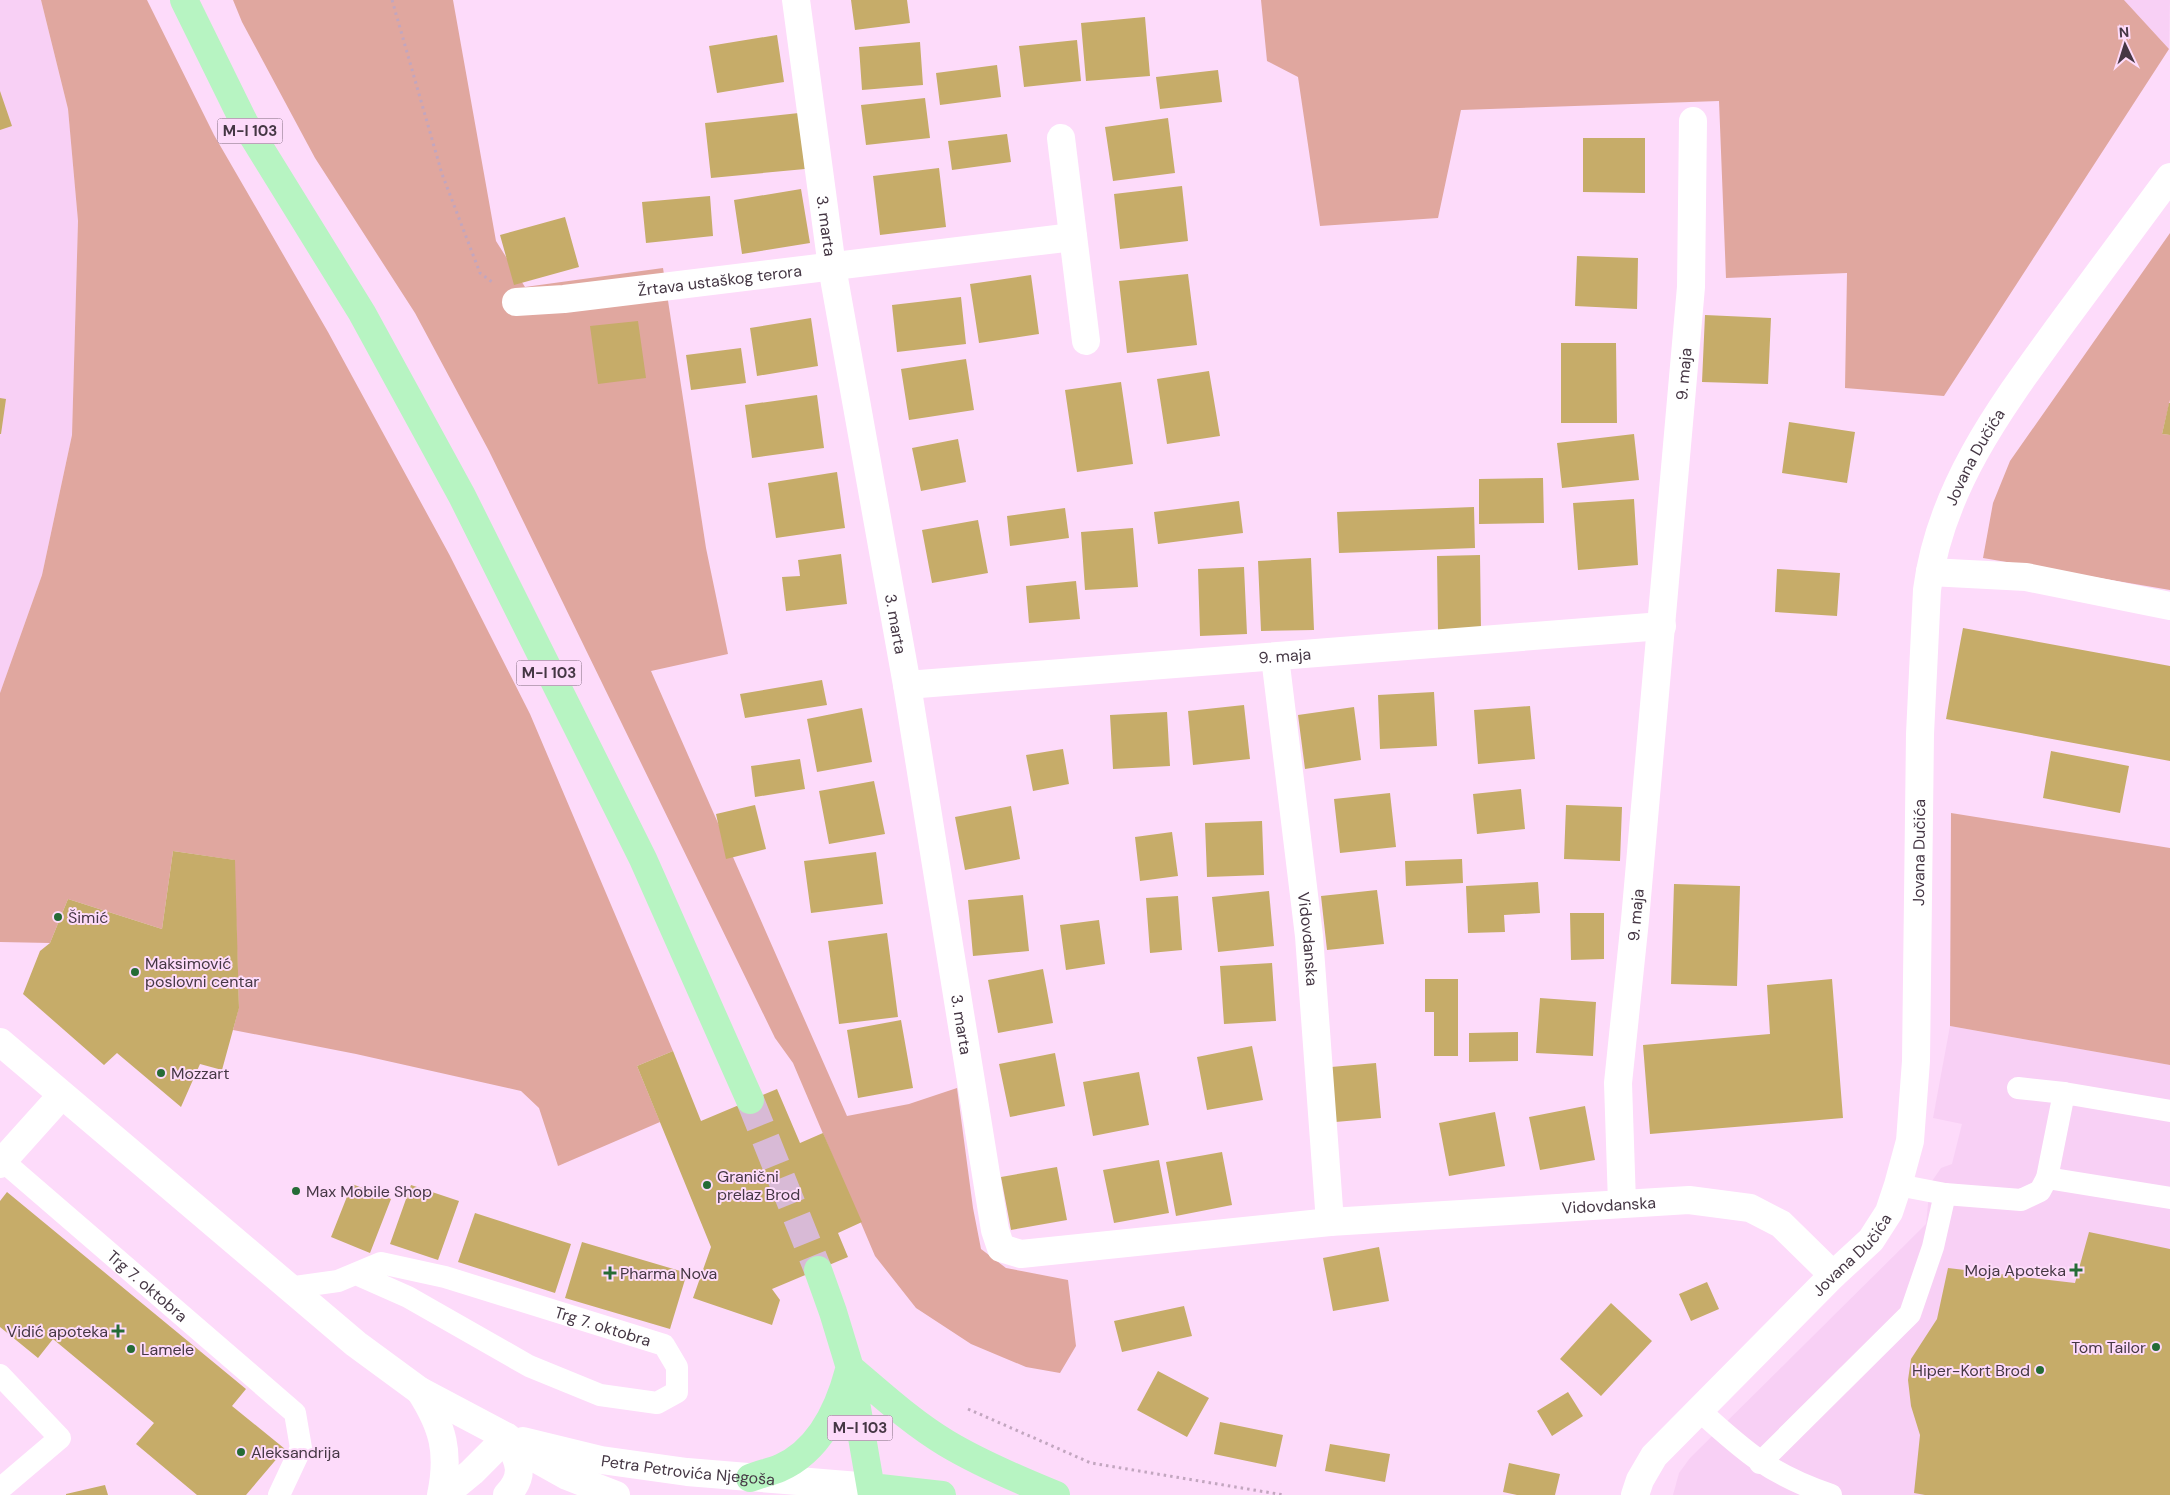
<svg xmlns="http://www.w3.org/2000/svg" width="2170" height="1495" font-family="'DM Sans',sans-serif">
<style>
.built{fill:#f8d0f5}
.green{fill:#e0a79f}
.building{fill:#c6ac69}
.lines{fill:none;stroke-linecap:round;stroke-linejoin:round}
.primary-tunnel{stroke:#d8bad6;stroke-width:28;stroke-dasharray:28 14;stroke-linecap:butt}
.path{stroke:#c2a6bf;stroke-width:3;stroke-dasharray:2.5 4;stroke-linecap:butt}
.lane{stroke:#fff;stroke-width:22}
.street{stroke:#fff;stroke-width:28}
.secondary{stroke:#fff;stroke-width:28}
.primary{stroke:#b7f4c2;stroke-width:28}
.poi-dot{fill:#256b36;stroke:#fddbfa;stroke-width:2}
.labels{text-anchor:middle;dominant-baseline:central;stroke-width:4;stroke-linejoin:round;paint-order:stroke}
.shield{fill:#fddbfa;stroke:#7c687b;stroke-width:1}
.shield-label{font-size:15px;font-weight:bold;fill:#453744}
.street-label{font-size:16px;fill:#453744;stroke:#fddbfa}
.poi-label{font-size:16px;fill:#453744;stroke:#fddbfa;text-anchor:start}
</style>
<rect width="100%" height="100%" fill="#fddbfa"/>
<path class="built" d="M 0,0 L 41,0 L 68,109 L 78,221 L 72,435 L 42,575 L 0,693 Z
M 2124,0 L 2170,0 L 2169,49 Z
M 1950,1026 L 2170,1065 L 2170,1495 L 1673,1495 L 1679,1473 L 1690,1458 L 1926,1224 L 1930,1184 L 1941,1168 L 1952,1164 L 1962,1124 L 1933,1118 Z"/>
<path class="green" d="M 41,0 L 147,0 L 214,135 L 328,332 L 449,554 L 530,714 L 673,1051 L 637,1066 L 660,1122 L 558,1166 L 539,1108 L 521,1091 L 356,1054 L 233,1030 L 239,1007 L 234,860 L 173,851 L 162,929 L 68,899 L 50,943 L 0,942 L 0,693 L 42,575 L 72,435 L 78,221 L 68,109 Z
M 233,0 L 453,0 L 496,241 L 525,287 L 663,268 L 706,548 L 728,654 L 651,671 L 847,1116 L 909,1104 L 957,1088 L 973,1208 L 981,1249 L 1006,1268 L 1068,1280 L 1076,1346 L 1060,1373 L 1026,1367 L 971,1344 L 916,1308 L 875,1256 L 793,1063 L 775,1038 L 489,451 L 415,313 L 315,158 L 242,22 Z
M 1261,0 L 2124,0 L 2169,49 L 1944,396 L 1845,388 L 1847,273 L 1726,278 L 1719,101 L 1461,110 L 1438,218 L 1320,226 L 1298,77 L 1267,61 Z
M 2170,233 L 2170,400 L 2162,434 L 2170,435 L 2170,590 L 1983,558 L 1993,503 L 2010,461 Z
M 1951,813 L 2170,848 L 2170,1065 L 1950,1026 Z"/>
<path class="building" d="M 851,0 L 907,0 L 910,23 L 855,30 Z
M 1145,17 L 1150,76 L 1086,81 L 1081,23 Z
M 777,35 L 784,82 L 717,93 L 709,46 Z
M 1077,40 L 1081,81 L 1024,87 L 1019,46 Z
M 920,42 L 923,85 L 862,90 L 859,47 Z
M 997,65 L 1001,97 L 940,105 L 936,73 Z
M 1218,70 L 1222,102 L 1160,109 L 1156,77 Z
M 0,91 L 12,126 L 0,130 Z
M 925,98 L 930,138 L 866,145 L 861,105 Z
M 799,113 L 805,169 L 711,178 L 705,123 Z
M 1168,118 L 1175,173 L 1113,181 L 1105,127 Z
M 1007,134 L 1011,162 L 952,170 L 948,141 Z
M 1583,138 L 1645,138 L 1645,193 L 1583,192 Z
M 939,168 L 946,227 L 880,235 L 873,176 Z
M 1182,186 L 1188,241 L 1120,249 L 1114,194 Z
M 801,189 L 810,243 L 742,254 L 734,200 Z
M 710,196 L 713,236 L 646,243 L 642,202 Z
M 565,217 L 579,267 L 514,285 L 500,235 Z
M 1577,256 L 1638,258 L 1637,309 L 1575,306 Z
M 1188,274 L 1197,345 L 1127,353 L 1119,281 Z
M 1031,275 L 1039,334 L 979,343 L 970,284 Z
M 961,297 L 966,344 L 897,352 L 892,305 Z
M 1705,315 L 1771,318 L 1768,384 L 1702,382 Z
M 811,318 L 818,366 L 757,376 L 750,328 Z
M 638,321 L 646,378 L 598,384 L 590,326 Z
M 1561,343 L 1616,343 L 1617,423 L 1561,423 Z
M 741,348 L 746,383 L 691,390 L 686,355 Z
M 966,359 L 974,410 L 909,420 L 901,369 Z
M 1209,371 L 1220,436 L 1167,444 L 1157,379 Z
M 1121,382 L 1133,464 L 1077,472 L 1065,390 Z
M 817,395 L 824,448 L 752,458 L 745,405 Z
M 0,398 L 6,399 L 1,434 L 0,434 Z
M 2169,403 L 2170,403 L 2170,435 L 2162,434 Z
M 1789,422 L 1855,432 L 1847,483 L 1782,473 Z
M 1634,434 L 1639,480 L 1562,488 L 1557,443 Z
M 958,439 L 966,482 L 921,491 L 912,448 Z
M 837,472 L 845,528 L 776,538 L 768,483 Z
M 1543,478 L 1544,523 L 1479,524 L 1479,479 Z
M 1634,499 L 1638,565 L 1578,570 L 1573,503 Z
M 1239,501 L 1243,533 L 1158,544 L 1154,512 Z
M 1474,507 L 1475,548 L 1339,553 L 1337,512 Z
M 1065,508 L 1069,538 L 1010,546 L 1007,516 Z
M 978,520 L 988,573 L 932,583 L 922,530 Z
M 1133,528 L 1138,587 L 1085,590 L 1081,532 Z
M 841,554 L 847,604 L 786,611 L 782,577 L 800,576 L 798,560 Z
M 1480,555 L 1481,630 L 1438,631 L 1437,556 Z
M 1311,558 L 1314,630 L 1261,631 L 1258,561 Z
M 1244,567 L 1247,634 L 1200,636 L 1198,569 Z
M 1777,569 L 1840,573 L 1837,616 L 1775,612 Z
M 1076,581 L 1080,619 L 1029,623 L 1026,586 Z
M 1963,628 L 2170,666 L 2170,761 L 1946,719 Z
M 822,680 L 827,705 L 745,718 L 740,694 Z
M 1434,692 L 1437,746 L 1380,749 L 1378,695 Z
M 1244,705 L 1250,759 L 1193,765 L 1188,711 Z
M 1530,706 L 1535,759 L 1478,764 L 1474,710 Z
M 1354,707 L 1361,760 L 1305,769 L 1298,715 Z
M 862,708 L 872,762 L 817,772 L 807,719 Z
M 1167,712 L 1170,766 L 1113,769 L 1110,715 Z
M 1063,749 L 1069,784 L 1033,791 L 1026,755 Z
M 2051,751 L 2129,766 L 2120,813 L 2043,798 Z
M 800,759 L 805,789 L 755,797 L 751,766 Z
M 874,781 L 885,834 L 829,844 L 819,791 Z
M 1521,789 L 1525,829 L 1477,834 L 1473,794 Z
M 1390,793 L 1396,847 L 1340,853 L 1334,799 Z
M 755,805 L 766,849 L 726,859 L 716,814 Z
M 1566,805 L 1622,807 L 1620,861 L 1564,859 Z
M 1011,806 L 1020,859 L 965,870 L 955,817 Z
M 1262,821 L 1264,875 L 1207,877 L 1205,823 Z
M 1172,832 L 1178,876 L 1140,881 L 1135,837 Z
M 173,851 L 235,860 L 239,1008 L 222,1070 L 200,1064 L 181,1107 L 117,1053 L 104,1065 L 23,994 L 40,951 L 50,943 L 68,899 L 162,929 Z
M 876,852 L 883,904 L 811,913 L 804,861 Z
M 1462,859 L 1463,883 L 1406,886 L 1405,861 Z
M 1538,882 L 1540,913 L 1504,915 L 1505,932 L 1468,933 L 1466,886 Z
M 1674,884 L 1740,886 L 1737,986 L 1671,984 Z
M 1377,890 L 1384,944 L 1327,950 L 1321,896 Z
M 1269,891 L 1274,946 L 1218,952 L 1212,897 Z
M 1023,895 L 1029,951 L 973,956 L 968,900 Z
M 1178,896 L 1182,950 L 1150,953 L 1146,898 Z
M 1570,913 L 1604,913 L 1604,959 L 1571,960 Z
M 1099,920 L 1105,964 L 1066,970 L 1060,925 Z
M 887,933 L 898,1017 L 839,1024 L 828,941 Z
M 1272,963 L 1276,1021 L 1224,1024 L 1220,966 Z
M 1043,969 L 1053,1023 L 998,1033 L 988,980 Z
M 1425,979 L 1458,979 L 1458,1056 L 1434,1056 L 1434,1012 L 1425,1012 Z
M 1832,979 L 1843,1118 L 1650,1134 L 1643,1045 L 1770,1034 L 1767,985 Z
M 1540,998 L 1596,1002 L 1593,1056 L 1536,1053 Z
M 901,1020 L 913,1088 L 858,1098 L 847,1030 Z
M 1518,1032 L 1518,1061 L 1469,1062 L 1469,1033 Z
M 1252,1046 L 1263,1100 L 1207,1110 L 1197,1057 Z
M 673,1051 L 701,1121 L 777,1089 L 800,1143 L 823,1133 L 862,1222 L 838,1233 L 848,1257 L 772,1289 L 780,1300 L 772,1325 L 693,1298 L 711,1247 L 637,1066 Z
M 1055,1053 L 1065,1106 L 1010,1117 L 999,1064 Z
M 1376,1063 L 1381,1118 L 1324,1123 L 1320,1068 Z
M 1139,1072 L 1149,1125 L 1093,1136 L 1083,1082 Z
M 1585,1106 L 1595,1160 L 1540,1170 L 1529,1117 Z
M 1495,1112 L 1505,1166 L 1449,1176 L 1439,1123 Z
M 1222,1152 L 1232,1205 L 1176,1216 L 1166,1162 Z
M 1159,1160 L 1169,1213 L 1114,1223 L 1103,1170 Z
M 1057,1167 L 1067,1220 L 1011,1230 L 1001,1177 Z
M 352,1184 L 391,1199 L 370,1253 L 331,1237 Z
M 411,1185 L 459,1201 L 438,1260 L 390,1244 Z
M 7,1192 L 246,1389 L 232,1406 L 285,1449 L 246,1495 L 197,1495 L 136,1444 L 154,1423 L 53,1339 L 38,1358 L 0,1327 L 0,1201 Z
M 475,1213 L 571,1244 L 555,1293 L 458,1262 Z
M 2089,1232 L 2170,1249 L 2170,1495 L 1925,1495 L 1914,1493 L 1920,1435 L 1911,1406 L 1908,1380 L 1911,1359 L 1937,1319 L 1948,1268 L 2075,1283 Z
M 582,1242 L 687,1273 L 670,1329 L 565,1298 Z
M 1379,1247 L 1389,1301 L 1333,1311 L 1323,1258 Z
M 1707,1282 L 1719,1309 L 1691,1321 L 1679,1294 Z
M 1611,1303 L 1652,1341 L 1601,1396 L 1560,1359 Z
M 1184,1306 L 1192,1336 L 1122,1352 L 1114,1321 Z
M 1158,1371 L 1209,1398 L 1187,1437 L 1137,1410 Z
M 1568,1392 L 1583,1416 L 1552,1436 L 1537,1411 Z
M 1220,1422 L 1283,1435 L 1276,1467 L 1214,1454 Z
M 1330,1444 L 1390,1454 L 1385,1482 L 1325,1471 Z
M 1509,1463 L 1560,1474 L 1555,1495 L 1517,1495 L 1503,1492 Z
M 105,1485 L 108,1495 L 66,1495 L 66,1494 Z"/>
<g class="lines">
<path class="primary-tunnel" d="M 750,1100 L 818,1270"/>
<path class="path" d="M 392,0 L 442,174 L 480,273 L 492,282
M 968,1409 L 1091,1463 L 1284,1495"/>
<g class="lane">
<path d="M 2018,1088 L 2064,1093"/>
<path id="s1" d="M 3,1161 L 295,1413 L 301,1448 L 279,1495"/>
<path d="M 2047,1178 L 2170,1198"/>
<path d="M 1898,1185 L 1945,1194 L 2021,1200 L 2040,1191 L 2047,1178 L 2064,1093 L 2170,1111"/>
<path id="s2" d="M 288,1288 L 338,1281 L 381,1263 L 445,1277 L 664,1345 L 677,1367 L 677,1392 L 657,1403 L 600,1395 L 529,1366 L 408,1297 L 356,1274"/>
<path d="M 0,1375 L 60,1438 L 0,1489"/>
<path d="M 1700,1411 C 1745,1452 1771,1475 1831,1495"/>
<path d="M 1760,1463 L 1910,1314 L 1933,1247 L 1945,1194"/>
</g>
<g class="street">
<path id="s3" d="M 796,0 L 832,267 L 907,685 L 995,1230 L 1001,1248 L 1021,1254 L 1330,1222 L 1689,1200 L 1750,1208 L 1781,1224 L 1833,1275"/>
<path d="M 1061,138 L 1086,341"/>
<path id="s4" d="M 516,302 L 564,299 L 1073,237"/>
<path d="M 1930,572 L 2026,577 L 2170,606"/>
<path id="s5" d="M 1275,657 L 1309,936 L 1330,1222"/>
<path id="s6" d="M 907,685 L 1662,626"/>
<path d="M 0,1164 L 61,1096"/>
<path id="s7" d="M 1622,1203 L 1618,1083 L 1635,920 L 1691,287 L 1693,121"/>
<path d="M 444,1495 L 472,1472 L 507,1437 C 518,1460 527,1474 507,1495"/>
<path id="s8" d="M 1635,1495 L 1640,1480 L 1654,1456 L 1833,1275 L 1871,1240 L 1889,1212 L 1898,1185 L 1910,1141 L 1916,1061 L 1920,734 L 1927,590 C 1940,487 2003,404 2062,323 C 2098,275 2134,226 2170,177"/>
</g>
<g class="secondary">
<path d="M 0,1042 L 356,1344 L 420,1391 L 507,1437 L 533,1457 L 567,1476 L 616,1495"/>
<path d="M 420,1391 C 443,1427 450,1452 441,1495"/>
<path id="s9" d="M 523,1441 L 601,1460 L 687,1472 L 871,1487"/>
</g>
<path class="primary" d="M 184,0 L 244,122 L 362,313 L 462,496 L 643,859 L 750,1100
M 818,1270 L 833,1312 L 850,1368 L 872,1495
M 850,1368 C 881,1394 911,1422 946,1443 C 981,1464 1019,1480 1056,1495
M 750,1478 C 760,1474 770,1472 780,1468 C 819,1451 839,1408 849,1370
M 871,1487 L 942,1495"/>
</g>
<g class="poi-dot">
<circle cx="58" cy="917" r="5"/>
<circle cx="135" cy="972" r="5"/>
<circle cx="161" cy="1073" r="5"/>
<circle cx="707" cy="1185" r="5"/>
<circle cx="296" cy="1191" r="5"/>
<path d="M2073.5 1262.5h5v5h5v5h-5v5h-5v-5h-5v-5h5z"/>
<path d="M607.5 1265.5h5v5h5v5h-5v5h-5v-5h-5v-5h5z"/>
<path d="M115.5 1323.5h5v5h5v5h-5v5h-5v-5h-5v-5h5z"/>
<circle cx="2156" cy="1347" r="5"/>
<circle cx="131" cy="1349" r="5"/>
<circle cx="2040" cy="1370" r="5"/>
<circle cx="241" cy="1452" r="5"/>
</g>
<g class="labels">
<g class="shield">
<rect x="217.5" y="118.5" width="65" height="25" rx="4"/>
<rect x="516.5" y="660.5" width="65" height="25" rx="4"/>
<rect x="827.5" y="1415.5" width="65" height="25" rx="4"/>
</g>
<g class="shield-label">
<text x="250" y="131">M-I 103</text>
<text x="549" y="673">M-I 103</text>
<text x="860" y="1428">M-I 103</text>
</g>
<g class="street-label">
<text stroke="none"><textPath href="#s3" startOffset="228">3. marta</textPath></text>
<text stroke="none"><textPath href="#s4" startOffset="205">Žrtava ustaškog terora</textPath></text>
<text stroke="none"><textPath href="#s7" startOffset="832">9. maja</textPath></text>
<text stroke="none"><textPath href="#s8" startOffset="1151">Jovana Dučića</textPath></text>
<text stroke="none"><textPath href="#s3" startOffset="632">3. marta</textPath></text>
<text stroke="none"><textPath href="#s6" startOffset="379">9. maja</textPath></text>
<text stroke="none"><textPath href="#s8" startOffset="746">Jovana Dučića</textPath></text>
<text stroke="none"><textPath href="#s7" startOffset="289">9. maja</textPath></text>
<text stroke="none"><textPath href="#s5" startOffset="284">Vidovdanska</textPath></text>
<text stroke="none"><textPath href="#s3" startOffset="1038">3. marta</textPath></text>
<text stroke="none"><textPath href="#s3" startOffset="1876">Vidovdanska</textPath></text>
<text stroke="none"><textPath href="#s8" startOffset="326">Jovana Dučića</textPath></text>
<text stroke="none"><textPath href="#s1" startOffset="191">Trg 7. oktobra</textPath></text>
<text stroke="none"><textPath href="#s2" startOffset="328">Trg 7. oktobra</textPath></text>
<text stroke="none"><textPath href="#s9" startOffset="168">Petra Petrovića Njegoša</textPath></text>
</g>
<g class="poi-label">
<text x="68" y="917">Šimić</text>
<text x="145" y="963">Maksimović<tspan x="145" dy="18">poslovni centar</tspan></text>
<text x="171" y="1073">Mozzart</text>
<text x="717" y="1176">Granični<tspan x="717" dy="18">prelaz Brod</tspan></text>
<text x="306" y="1191">Max Mobile Shop</text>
<text x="2066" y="1270" text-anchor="end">Moja Apoteka</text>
<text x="620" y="1273">Pharma Nova</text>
<text x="108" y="1331" text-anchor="end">Vidić apoteka</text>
<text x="2146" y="1347" text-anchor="end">Tom Tailor</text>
<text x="141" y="1349">Lamele</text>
<text x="2030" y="1370" text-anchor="end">Hiper-Kort Brod</text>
<text x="251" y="1452">Aleksandrija</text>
</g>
</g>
<g transform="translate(2125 45) rotate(356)" stroke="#fddbfa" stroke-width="4" paint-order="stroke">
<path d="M0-4L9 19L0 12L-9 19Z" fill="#453744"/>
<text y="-8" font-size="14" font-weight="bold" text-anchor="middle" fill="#453744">N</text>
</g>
</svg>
